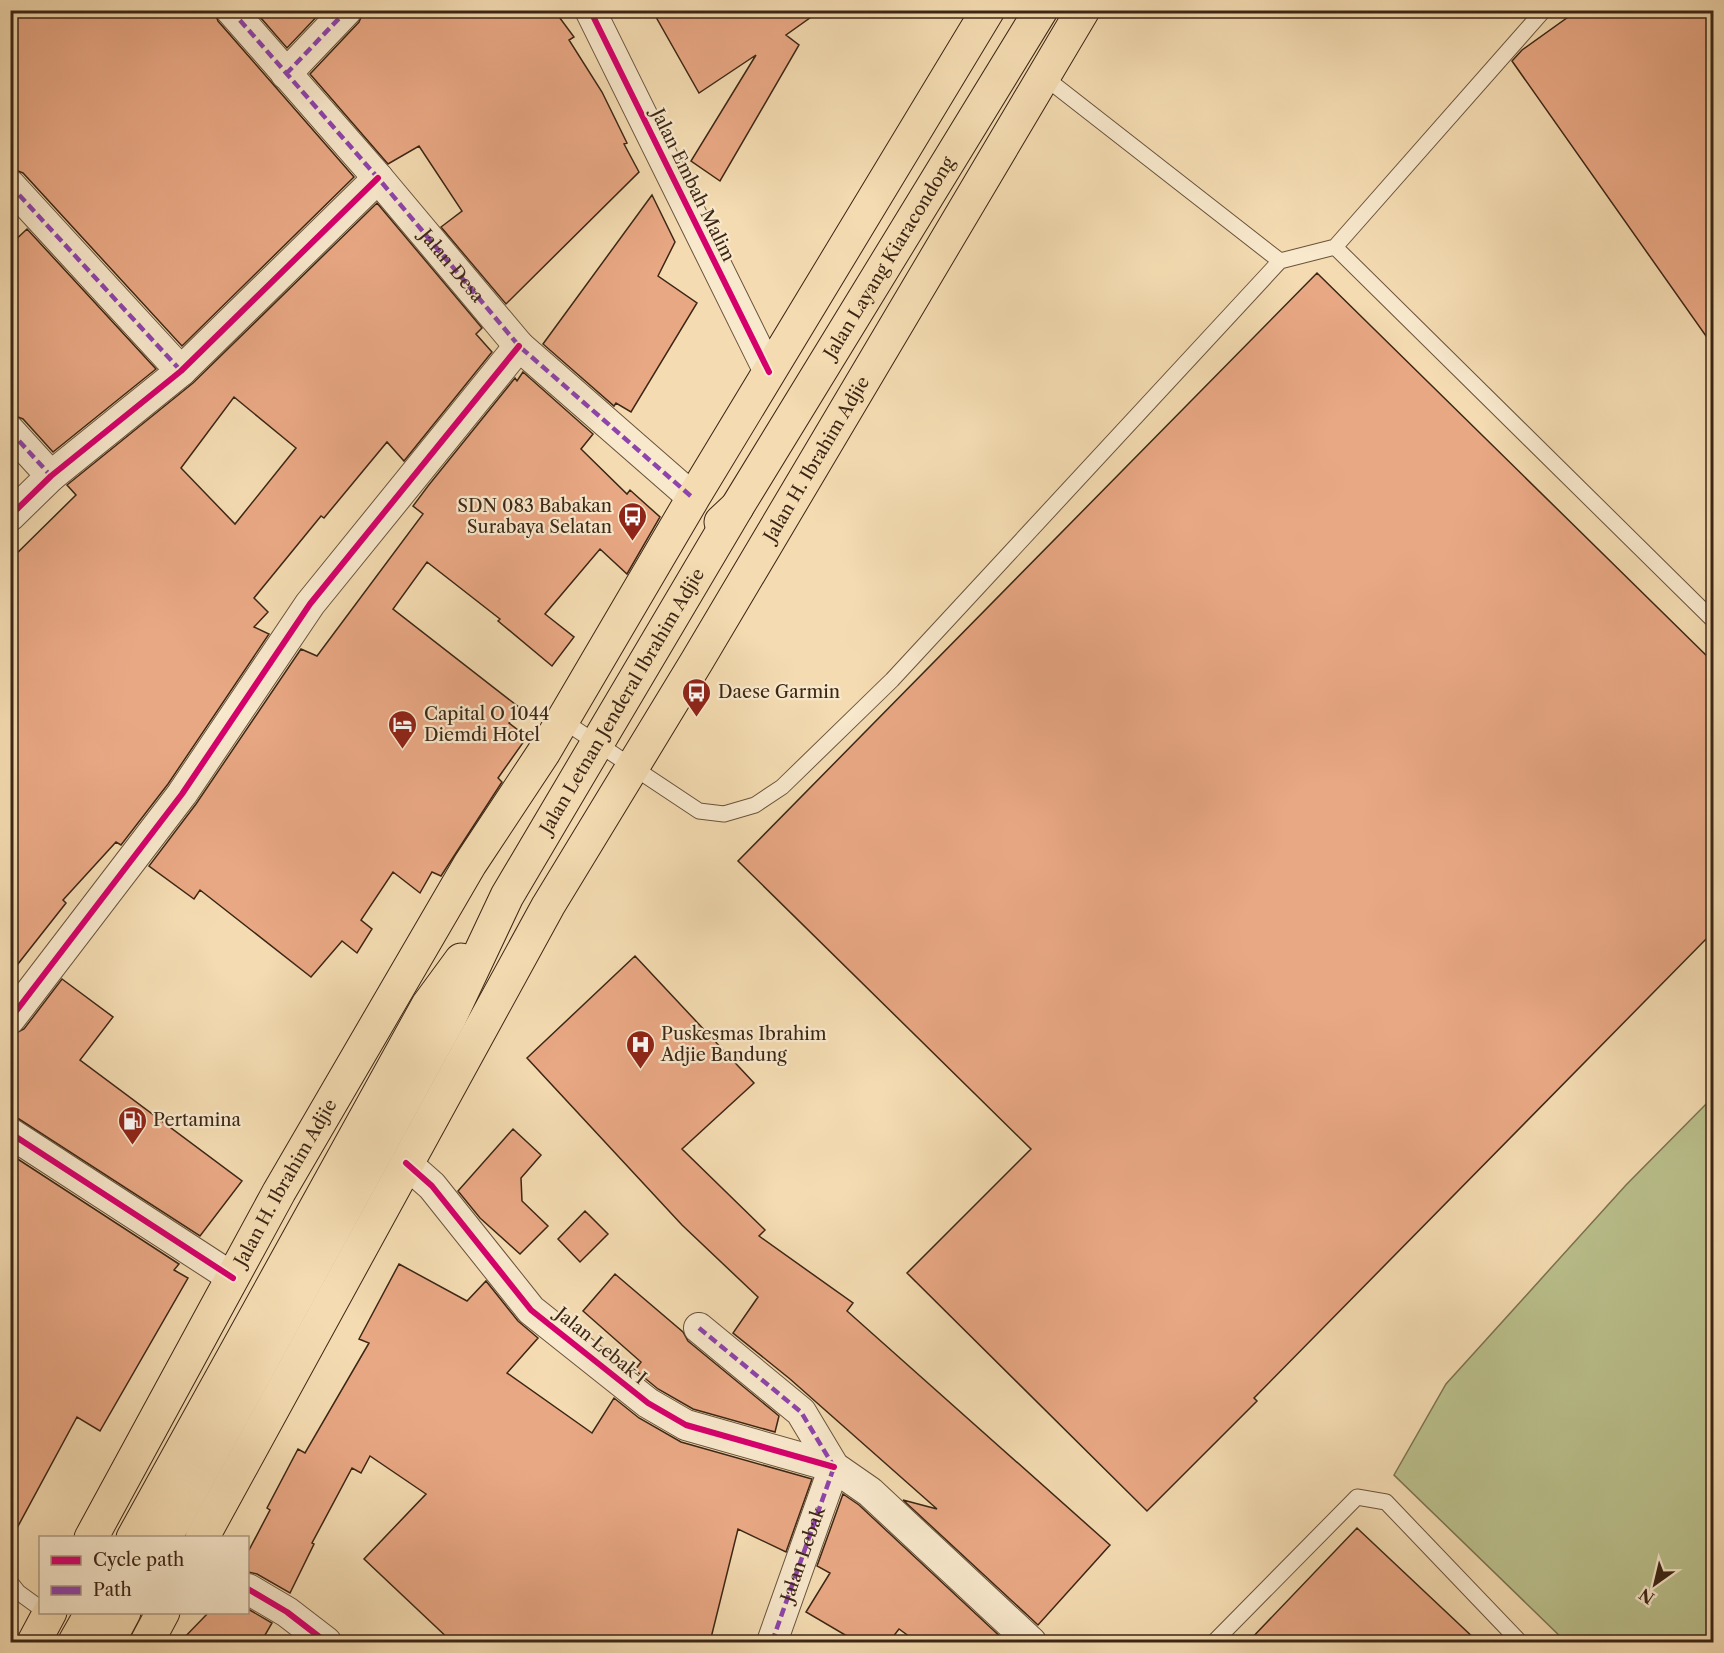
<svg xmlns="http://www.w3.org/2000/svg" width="1724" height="1653" font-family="'Libre Caslon Text',serif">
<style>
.green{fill:#bac08c;stroke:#7b7350;stroke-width:1.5}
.building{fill:#e9a884;stroke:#3c2615;stroke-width:1.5;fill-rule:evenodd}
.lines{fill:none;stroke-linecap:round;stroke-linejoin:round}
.service-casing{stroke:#6a533c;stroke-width:17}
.minor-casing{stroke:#6a533c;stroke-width:32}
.primary-casing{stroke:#3c2615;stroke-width:35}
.service{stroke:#f8e8cc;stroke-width:15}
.minor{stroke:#f8e8cc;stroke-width:30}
.primary{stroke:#f4dbb1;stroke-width:33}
.quiet{stroke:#8e44ad;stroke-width:4.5;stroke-dasharray:9 4.5;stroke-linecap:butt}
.cycleway-casing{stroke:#f8e8cc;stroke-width:10}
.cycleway{stroke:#d6006c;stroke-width:6}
.labels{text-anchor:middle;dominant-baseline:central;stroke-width:4.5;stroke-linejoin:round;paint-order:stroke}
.street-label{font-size:18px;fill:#3c2615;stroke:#f8e8cc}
.poi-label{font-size:18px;fill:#3c2615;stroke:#f8e8cc;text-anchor:start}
</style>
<rect width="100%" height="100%" fill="#f4dbb1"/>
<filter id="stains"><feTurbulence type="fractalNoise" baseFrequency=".00333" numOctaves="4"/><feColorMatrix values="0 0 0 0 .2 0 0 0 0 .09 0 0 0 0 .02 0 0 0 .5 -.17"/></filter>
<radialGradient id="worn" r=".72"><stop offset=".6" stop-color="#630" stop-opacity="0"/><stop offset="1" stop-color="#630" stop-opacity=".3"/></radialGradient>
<path class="green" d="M 1713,1097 L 1713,1642 L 1566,1642 L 1394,1475 L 1446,1384 L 1626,1185 Z"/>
<path class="building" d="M 10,10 L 214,10 L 218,21 L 354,177 L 182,346 L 23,173 L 10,168 Z
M 254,10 L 323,10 L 287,48 Z
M 364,10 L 554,10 L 574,37 L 569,40 L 602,92 L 627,143 L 624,144 L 639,172 L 506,304 L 441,227 L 462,211 L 419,146 L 388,164 L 310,74 L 359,22 Z
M 652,10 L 821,10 L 786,35 L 799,45 L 720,181 L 691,161 L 756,55 L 699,93 Z
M 1578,10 L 1713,10 L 1713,346 L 1512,61 L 1522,50 Z
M 652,195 L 675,242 L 658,276 L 697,303 L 631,412 L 616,403 L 614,406 L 543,344 Z
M 377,203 L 482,328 L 476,334 L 492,352 L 404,461 L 387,442 L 324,518 L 321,516 L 254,598 L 268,612 L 254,627 L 269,634 L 168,784 L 121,845 L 116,842 L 63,900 L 66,903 L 10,974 L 10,560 L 76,495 L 67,485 L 193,383 ZM 234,397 L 296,448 L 235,524 L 181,468 Z
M 27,229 L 156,369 L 53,452 L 23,419 L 10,414 L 10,245 Z
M 1317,273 L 1713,662 L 1713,932 L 1254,1398 L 1257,1401 L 1147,1511 L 907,1273 L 1031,1149 L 738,861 Z
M 523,372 L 593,434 L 581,449 L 627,494 L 630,490 L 660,517 L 627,574 L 600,549 L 545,614 L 574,637 L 552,666 L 498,621 L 500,619 L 427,562 L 393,609 L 520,708 L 509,723 L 527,737 L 498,778 L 502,782 L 441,876 L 432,872 L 420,893 L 393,872 L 361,920 L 372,929 L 357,953 L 342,941 L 311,977 L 200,890 L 194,899 L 149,866 L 196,804 L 301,649 L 317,656 L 423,514 L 413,506 L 428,486 L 515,378 L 517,381 Z
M 635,956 L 754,1083 L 682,1149 L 765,1230 L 759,1236 L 853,1303 L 847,1311 L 1110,1545 L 1038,1625 L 903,1500 L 937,1509 L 790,1379 L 733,1333 L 758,1297 L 682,1225 L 527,1058 Z
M 62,979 L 113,1017 L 80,1060 L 242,1181 L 200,1236 L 19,1119 L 10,1116 L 10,1036 L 24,1029 Z
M 513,1129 L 541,1155 L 521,1178 L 522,1201 L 548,1226 L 520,1254 L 480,1218 L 458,1191 Z
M 10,1154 L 179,1264 L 174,1270 L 188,1278 L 100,1431 L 77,1417 L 10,1541 Z
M 585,1211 L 608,1234 L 580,1262 L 558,1239 Z
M 399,1264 L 467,1301 L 486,1281 L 518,1321 L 538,1338 L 507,1373 L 592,1433 L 614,1398 L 639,1418 L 681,1442 L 812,1479 L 786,1552 L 738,1529 L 710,1642 L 452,1642 L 364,1559 L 426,1494 L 370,1456 L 361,1473 L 352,1468 L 312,1543 L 314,1544 L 290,1593 L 257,1574 L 248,1572 L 248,1552 L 270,1510 L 267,1508 L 298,1449 L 305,1453 L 369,1343 L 359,1339 Z
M 615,1274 L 683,1332 L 688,1341 L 779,1416 L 775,1432 L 693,1409 L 658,1389 L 635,1370 L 641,1362 L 583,1311 Z
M 843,1494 L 859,1505 L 1006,1642 L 917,1642 L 899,1629 L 889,1642 L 857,1642 L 806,1612 L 830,1573 L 817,1566 Z
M 1357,1528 L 1478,1642 L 1248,1642 Z
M 248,1609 L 272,1623 L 261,1642 L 180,1642 L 209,1612 L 248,1612 Z"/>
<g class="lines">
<defs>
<path id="service" d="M 1043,76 L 1280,261
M 1335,247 L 1714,621
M 562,720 L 699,811 L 724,814 L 755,805 L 782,787 L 892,680 L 1280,261 L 1335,247 L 1544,10
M 10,1582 L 18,1592 L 40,1608
M 1214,1642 L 1357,1497 L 1386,1502 L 1520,1642"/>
<g id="minor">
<path id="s1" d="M 231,10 L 378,178 L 519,346 L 693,498"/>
<path d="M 590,10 L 769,372"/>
<path d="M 286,74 L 347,10"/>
<path d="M 10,185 L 181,371"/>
<path d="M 10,431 L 51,476"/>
<path d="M 10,516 L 51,476 L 181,371 L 378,178"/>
<path d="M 10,1019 L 182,794 L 310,604 L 519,346"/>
<path d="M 10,1133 L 233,1278"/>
<path d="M 406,1163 L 432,1186 L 531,1310 L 648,1403 L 686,1425 L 834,1467"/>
<path d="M 699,1328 L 801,1412 L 834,1467 L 870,1492 L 1031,1642"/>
<path d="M 248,1589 L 287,1612 L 326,1642"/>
<path id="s2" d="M 772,1642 L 834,1467"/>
</g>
<g id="primary">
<path id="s3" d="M 721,522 L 737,507 L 1041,10"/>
<path id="s4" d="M 91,1538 L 279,1192 L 470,864 L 544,752 L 693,498 L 988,10"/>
<path d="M 133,1538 L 428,1005 L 461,960"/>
<path id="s5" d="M 165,1538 L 450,1017 L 507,896 L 737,507"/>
<path id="s6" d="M 202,1538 L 548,906 L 697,661 L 1083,10"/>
<path d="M 34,1642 L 50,1612"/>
<path d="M 75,1642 L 92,1612"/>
<path d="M 108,1642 L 124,1612"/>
<path d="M 147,1642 L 163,1612"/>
</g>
</defs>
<use href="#service" class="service-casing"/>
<use href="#minor" class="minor-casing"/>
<use href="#primary" class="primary-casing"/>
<use href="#service" class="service"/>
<use href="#minor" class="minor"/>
<use href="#primary" class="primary"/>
<path class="quiet" d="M 231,10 L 378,178 L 519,346 L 693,498
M 286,74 L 347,10
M 10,185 L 181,371
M 10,431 L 51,476
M 699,1328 L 801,1412 L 834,1467
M 772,1642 L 834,1467"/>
<defs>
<path id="cycleway" d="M 590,10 L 769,372
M 10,516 L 51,476 L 181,371 L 378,178
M 10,1019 L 182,794 L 310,604 L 519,346
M 10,1133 L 233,1278
M 406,1163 L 432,1186 L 531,1310 L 648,1403 L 686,1425 L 834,1467
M 248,1589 L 287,1612 L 326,1642"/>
</defs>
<use href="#cycleway" class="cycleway-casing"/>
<use href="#cycleway" class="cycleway"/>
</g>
<defs>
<symbol id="bus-pin" viewBox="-11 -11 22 30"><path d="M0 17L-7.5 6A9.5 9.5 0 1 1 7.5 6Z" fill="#8f2418" stroke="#f8e8cc"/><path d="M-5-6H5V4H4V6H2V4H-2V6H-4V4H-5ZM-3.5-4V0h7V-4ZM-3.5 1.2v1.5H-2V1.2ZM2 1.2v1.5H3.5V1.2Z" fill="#fff"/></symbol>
<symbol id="hotel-pin" viewBox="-11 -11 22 30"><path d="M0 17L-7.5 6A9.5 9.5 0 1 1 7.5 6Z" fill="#8f2418" stroke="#f8e8cc"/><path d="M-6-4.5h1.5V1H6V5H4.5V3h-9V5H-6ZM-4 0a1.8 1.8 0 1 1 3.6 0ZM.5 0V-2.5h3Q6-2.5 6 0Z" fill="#fff"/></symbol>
<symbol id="hospital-pin" viewBox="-11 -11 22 30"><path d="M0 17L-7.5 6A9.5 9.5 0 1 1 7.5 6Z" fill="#8f2418" stroke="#f8e8cc"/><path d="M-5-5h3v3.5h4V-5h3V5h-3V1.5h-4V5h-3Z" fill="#fff"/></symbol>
<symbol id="fuel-pin" viewBox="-11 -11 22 30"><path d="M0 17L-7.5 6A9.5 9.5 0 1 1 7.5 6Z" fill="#8f2418" stroke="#f8e8cc"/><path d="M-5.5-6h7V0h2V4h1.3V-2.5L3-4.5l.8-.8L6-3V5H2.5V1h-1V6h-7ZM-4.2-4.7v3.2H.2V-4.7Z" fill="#fff"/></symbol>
</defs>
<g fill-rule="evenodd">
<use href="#bus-pin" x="616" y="500" width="33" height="45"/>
<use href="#bus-pin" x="680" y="676" width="33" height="45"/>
<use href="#hotel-pin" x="386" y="708" width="33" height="45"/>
<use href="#hospital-pin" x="624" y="1028" width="33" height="45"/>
<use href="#fuel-pin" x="116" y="1104" width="33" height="45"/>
</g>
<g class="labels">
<g class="street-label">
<text transform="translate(693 185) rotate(64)">Jalan Embah Malim</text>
<text stroke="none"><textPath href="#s3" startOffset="314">Jalan Layang Kiaracondong</textPath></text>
<text stroke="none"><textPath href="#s1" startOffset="338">Jalan Desa</textPath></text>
<text stroke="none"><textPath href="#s6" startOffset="1242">Jalan H. Ibrahim Adjie</textPath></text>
<text stroke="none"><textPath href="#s5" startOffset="954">Jalan Letnan Jenderal Ibrahim Adjie</textPath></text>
<text stroke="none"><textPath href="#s4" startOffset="405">Jalan H. Ibrahim Adjie</textPath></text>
<text transform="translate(601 1346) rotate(39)">Jalan Lebak I</text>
<text stroke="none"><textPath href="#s2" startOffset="93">Jalan Lebak</textPath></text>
</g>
<g class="poi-label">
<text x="612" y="506" text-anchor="end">SDN 083 Babakan<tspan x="612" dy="21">Surabaya Selatan</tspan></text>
<text x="718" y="692">Daese Garmin</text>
<text x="424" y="714">Capital O 1044<tspan x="424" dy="21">Diemdi Hotel</tspan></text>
<text x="661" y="1034">Puskesmas Ibrahim<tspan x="661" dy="21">Adjie Bandung</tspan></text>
<text x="153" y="1120">Pertamina</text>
</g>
</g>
<rect width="1724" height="1653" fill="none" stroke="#f4dbb1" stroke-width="36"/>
<rect x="12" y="12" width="1700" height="1629" fill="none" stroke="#3c2615" stroke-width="3"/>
<rect x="18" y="18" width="1688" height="1617" fill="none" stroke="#3c2615" stroke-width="1.5"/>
<rect x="39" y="1536" width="210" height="78" fill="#f8e8cc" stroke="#ad9a83" stroke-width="1.5"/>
<rect x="51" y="1556" width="30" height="9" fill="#d6006c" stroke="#ad9a83" stroke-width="1.5"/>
<text x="93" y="1566" font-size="18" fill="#3c2615">Cycle path</text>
<rect x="51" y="1586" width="30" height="9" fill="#8e44ad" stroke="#ad9a83" stroke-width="1.5"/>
<text x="93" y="1596" font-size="18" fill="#3c2615">Path</text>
<g transform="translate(1655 1584) rotate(214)" stroke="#f8e8cc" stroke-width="4.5" paint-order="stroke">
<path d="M0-4.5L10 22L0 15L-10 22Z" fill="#3c2615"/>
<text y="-9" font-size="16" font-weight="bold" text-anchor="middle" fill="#3c2615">N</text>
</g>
<rect width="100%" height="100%" filter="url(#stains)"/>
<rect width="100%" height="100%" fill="url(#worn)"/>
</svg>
